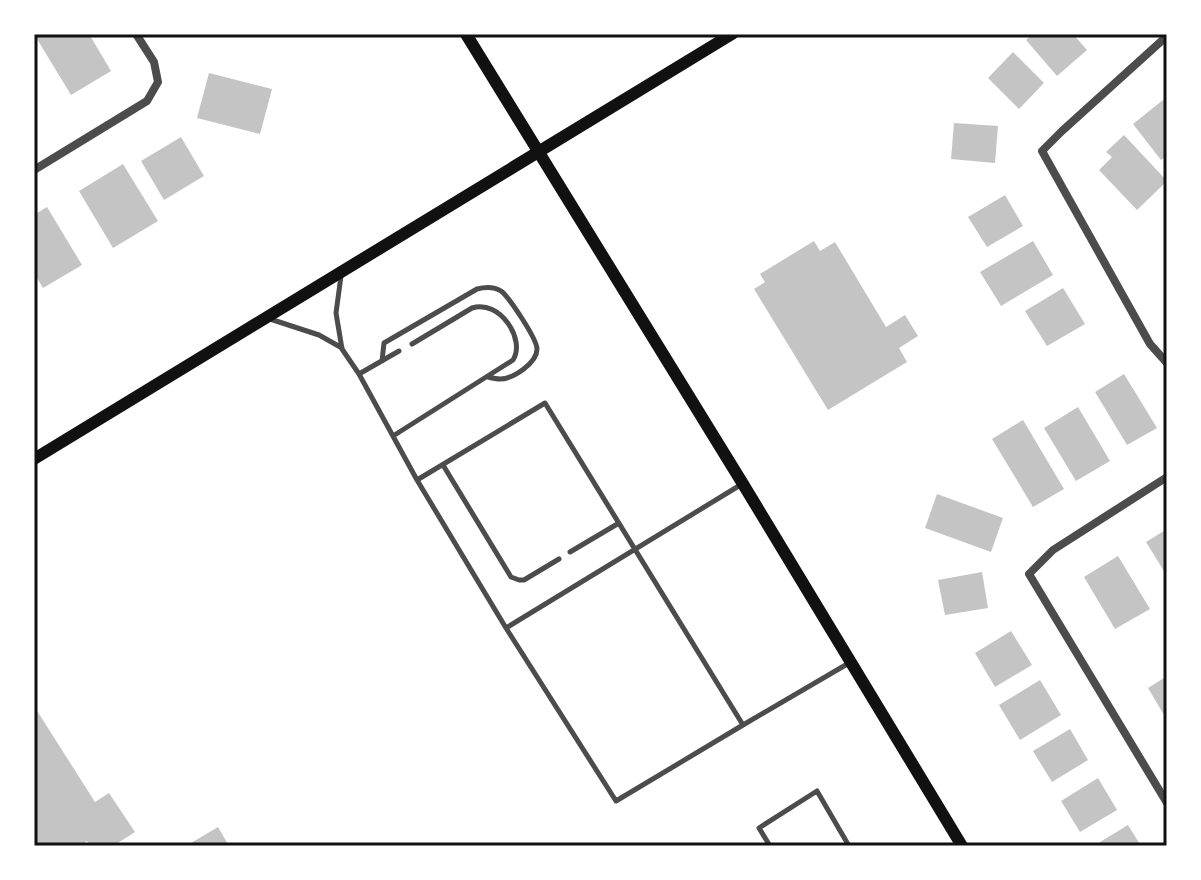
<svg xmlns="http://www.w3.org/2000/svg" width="1201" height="880" font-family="'Roboto Condensed',sans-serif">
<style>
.building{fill:#c4c4c4}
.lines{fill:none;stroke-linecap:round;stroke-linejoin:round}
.service{stroke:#4c4c4c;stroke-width:5}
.minor{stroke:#4c4c4c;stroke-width:8}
.secondary{stroke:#111;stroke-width:12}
.neatline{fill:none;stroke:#111;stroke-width:3}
</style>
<rect width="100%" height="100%" fill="#fff"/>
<path class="building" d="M 34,34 L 89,34 L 111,71 L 71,95 Z
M 1033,34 L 1073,34 L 1087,50 L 1057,76 L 1026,40 Z
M 1013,52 L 1044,83 L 1019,109 L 988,78 Z
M 209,73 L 272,89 L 260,134 L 197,118 Z
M 1163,100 L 1167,105 L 1167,156 L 1161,160 L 1133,124 Z
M 954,123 L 998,126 L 995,163 L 951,159 Z
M 1124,135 L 1167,181 L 1137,210 L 1099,170 L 1112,157 L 1106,152 Z
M 181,137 L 204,176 L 164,200 L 141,161 Z
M 123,164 L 158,221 L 113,248 L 79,191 Z
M 1005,195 L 1023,226 L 987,247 L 968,217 Z
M 47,207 L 82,265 L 43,288 L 34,273 L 34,215 Z
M 814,241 L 820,251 L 835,242 L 886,327 L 905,315 L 918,336 L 899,348 L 907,362 L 828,410 L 754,289 L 765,282 L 760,274 Z
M 1033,241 L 1053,275 L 1001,306 L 980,272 Z
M 1063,288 L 1085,324 L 1047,346 L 1025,311 Z
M 1124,374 L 1157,428 L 1127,445 L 1095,392 Z
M 1078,407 L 1110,461 L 1076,481 L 1044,428 Z
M 1023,420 L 1064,489 L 1033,507 L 992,439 Z
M 937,494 L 1003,518 L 991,552 L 925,528 Z
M 1167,529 L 1167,576 L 1146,542 Z
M 1118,556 L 1150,609 L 1115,629 L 1084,577 Z
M 982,572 L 988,608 L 945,615 L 938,580 Z
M 1011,631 L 1032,665 L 995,687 L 975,653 Z
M 1167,676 L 1167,720 L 1148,688 Z
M 1040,680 L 1061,715 L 1020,740 L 999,705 Z
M 34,706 L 95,802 L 109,793 L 135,832 L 113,846 L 90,846 L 87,841 L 79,846 L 34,846 Z
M 1070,729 L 1088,760 L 1052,782 L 1033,751 Z
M 1098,778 L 1117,810 L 1080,832 L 1061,801 Z
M 1128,825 L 1141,846 L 1102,846 L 1100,842 Z
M 218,827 L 229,846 L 193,846 L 191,843 Z"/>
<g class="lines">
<path class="service" d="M 341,276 L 336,313 L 342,349 L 359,374 L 417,480 L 506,628 L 742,484
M 270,319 L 319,335 L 342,348
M 382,361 L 384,343 L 477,289 C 485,287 493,286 501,291 C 509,297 537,339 537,349 C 537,363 513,379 500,379 C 497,379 492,378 488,377
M 359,374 L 399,351
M 393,436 L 513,360 C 526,340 500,299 472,308 L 412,344
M 443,465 L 511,577 L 519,580 L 524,580 L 559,559
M 417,480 L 545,403 L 743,725 L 616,801 L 506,628
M 570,552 L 619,523
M 743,725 L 849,663
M 770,846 L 759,828 L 817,791 L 849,846"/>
<path class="minor" d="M 1167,36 L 1062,131 L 1042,151 L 1150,344 L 1167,363
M 34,170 L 147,101 L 158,82 L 154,62 L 136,34
M 1167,477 L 1053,550 L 1029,574 L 1167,803"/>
<path class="secondary" d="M 466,34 L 743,484 L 962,846
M 34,459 L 732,34"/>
</g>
<rect width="1201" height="880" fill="none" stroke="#ffffff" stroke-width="72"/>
<rect x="36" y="36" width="1129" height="808" class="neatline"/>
</svg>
